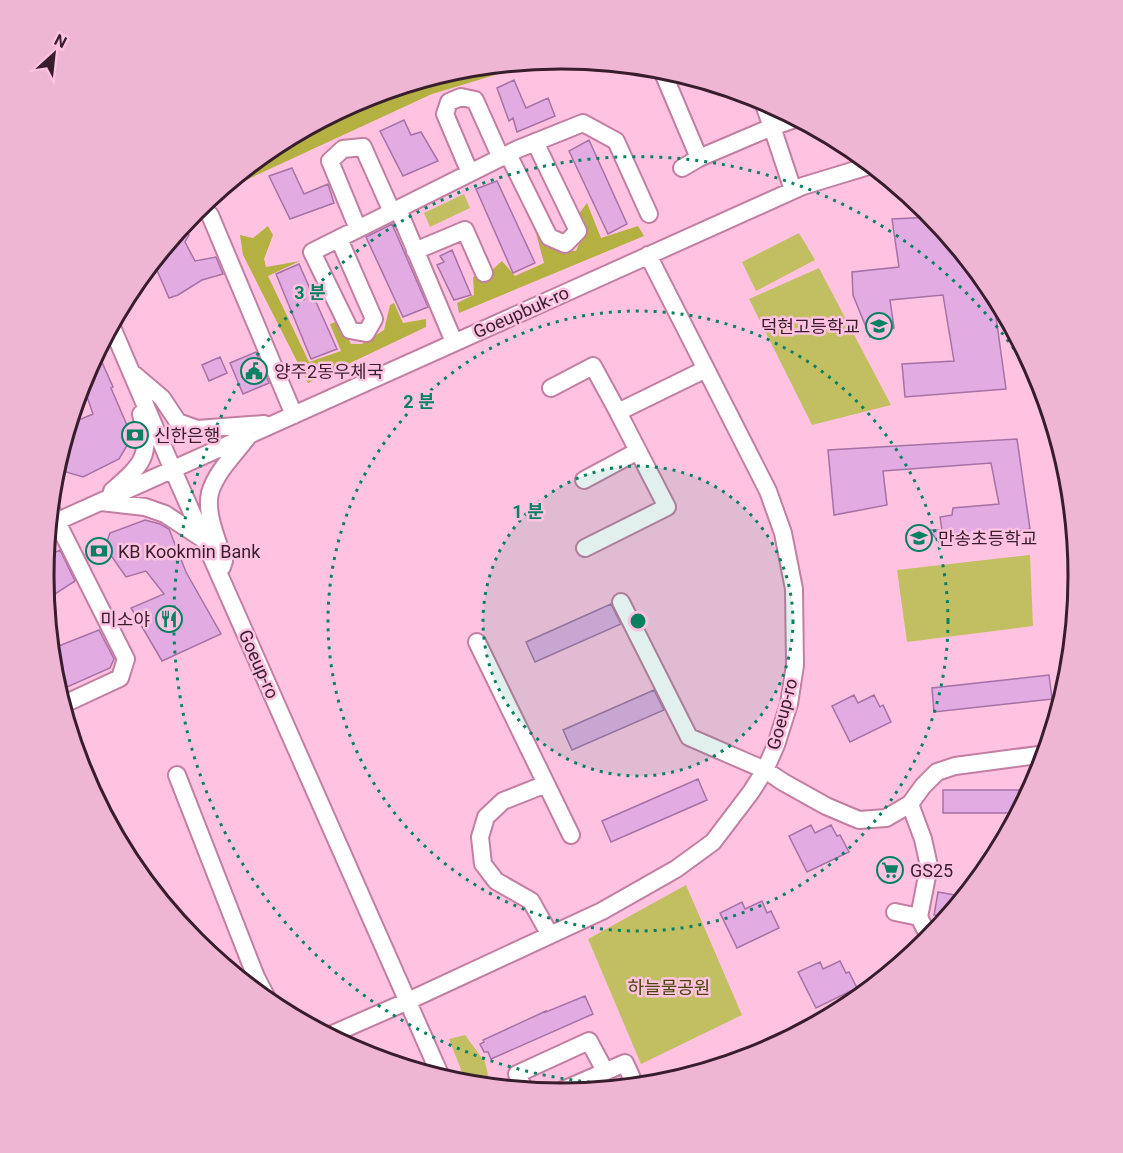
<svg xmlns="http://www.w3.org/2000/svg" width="1123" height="1153" font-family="Roboto,'Noto Sans KR',sans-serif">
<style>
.green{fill:#c2bf62}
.forest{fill:#b4b041}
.building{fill:#e2abe1;stroke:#a672a6;stroke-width:1.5}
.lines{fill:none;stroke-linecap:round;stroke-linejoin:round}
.minor-casing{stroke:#c37ea2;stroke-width:20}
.minor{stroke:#fff;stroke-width:16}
.ring{fill:none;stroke:#078160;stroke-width:3;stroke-dasharray:3 6}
.labels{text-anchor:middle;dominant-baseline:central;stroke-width:5;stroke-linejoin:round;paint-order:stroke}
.street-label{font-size:18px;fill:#381d2c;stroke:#ffc3e1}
.poi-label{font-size:18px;fill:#381d2c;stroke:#ffc3e1;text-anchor:start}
.park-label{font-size:18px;fill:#484507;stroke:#ffc3e1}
.rim{fill:none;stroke:#381d2c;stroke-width:3}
.centre{fill:#078160;stroke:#ffc3e1;stroke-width:3}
.ring-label{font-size:18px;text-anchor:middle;font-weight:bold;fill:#078160;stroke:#ffc3e1;stroke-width:5;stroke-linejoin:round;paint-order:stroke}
</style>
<rect width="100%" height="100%" fill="#ffc3e1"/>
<path class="green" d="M 464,194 L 470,208 L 430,227 L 424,213 Z
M 799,233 L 815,260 L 756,291 L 742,262 Z
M 819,268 L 891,405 L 812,425 L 749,299 Z
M 1030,555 L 1033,626 L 907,642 L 897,570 Z
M 686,885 L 742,1015 L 641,1064 L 588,939 Z
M 465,1035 L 485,1062 L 491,1088 L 467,1085 L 449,1039 Z"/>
<path class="forest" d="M 541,61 L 432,94 L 231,187 L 230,182 L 274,146 L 364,98 L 461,68 Z
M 587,203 L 601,238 L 638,226 L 644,236 L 459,313 L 457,303 L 474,295 L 473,277 L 491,271 L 502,261 L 515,276 L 544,263 L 536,233 L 552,249 L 576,251 L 583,234 L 578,215 Z
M 268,226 L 273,235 L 264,259 L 266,267 L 300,261 L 268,276 L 309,362 L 341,351 L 330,324 L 339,321 L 351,344 L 362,344 L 384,330 L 390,305 L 394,303 L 403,323 L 426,319 L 426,327 L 308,383 L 243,255 L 240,235 L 253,238 Z"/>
<path class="building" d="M 514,80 L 526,108 L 548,98 L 555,116 L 517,132 L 513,118 L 509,121 L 497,88 Z
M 404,120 L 411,135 L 421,132 L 438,161 L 403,176 L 380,131 Z
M 589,140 L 627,224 L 608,234 L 569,151 Z
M 292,168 L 304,194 L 328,184 L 334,203 L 290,219 L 269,176 Z
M 497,181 L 535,263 L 513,273 L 476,189 Z
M 933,217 L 992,288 L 1006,389 L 905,397 L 902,364 L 954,361 L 943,295 L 890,300 L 894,328 L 870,337 L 853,295 L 852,272 L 899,267 L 892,219 Z
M 392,224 L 428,307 L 403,317 L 366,237 Z
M 186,227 L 189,235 L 185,242 L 195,261 L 216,257 L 223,274 L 202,280 L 178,295 L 169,298 L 153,261 L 180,228 Z
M 452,250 L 471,295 L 454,300 L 437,265 L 444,262 L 440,256 Z
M 299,264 L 337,349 L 311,359 L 276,274 Z
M 97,351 L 113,387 L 111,388 L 130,432 L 128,444 L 119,459 L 83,477 L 66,472 L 59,457 L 69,424 L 93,414 L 82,382 Z
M 256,352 L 269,383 L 243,394 L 230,363 Z
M 220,357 L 227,373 L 209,381 L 202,365 Z
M 1017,439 L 1030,529 L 943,547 L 929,530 L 942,530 L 940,517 L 952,515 L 953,508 L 999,504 L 991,463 L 883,471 L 887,505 L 834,515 L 828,450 Z
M 145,520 L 160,524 L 169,529 L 186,572 L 221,634 L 162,661 L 131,608 L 164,594 L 146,571 L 126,577 L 105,547 L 110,533 Z
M 60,550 L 75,581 L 46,600 L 44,576 L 45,557 Z
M 611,604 L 621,624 L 535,662 L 526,642 Z
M 99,630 L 114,659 L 110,668 L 58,691 L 53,677 L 51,649 Z
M 1049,675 L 1052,699 L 934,712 L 932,688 Z
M 654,690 L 664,710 L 572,750 L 563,730 Z
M 854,695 L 858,703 L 874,695 L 880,707 L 883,705 L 891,722 L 850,742 L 832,706 Z
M 698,779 L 707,800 L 611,842 L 602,821 Z
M 943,790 L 1032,790 L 1020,813 L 943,813 Z
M 811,825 L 815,833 L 831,825 L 837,836 L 840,835 L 849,852 L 807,872 L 789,836 Z
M 938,892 L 966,897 L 949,917 L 934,915 Z
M 762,901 L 767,913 L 771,911 L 779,928 L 737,948 L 720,913 L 742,902 L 745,909 Z
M 840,961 L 846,973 L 849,972 L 857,988 L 816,1008 L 798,972 L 820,962 L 823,969 Z
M 585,996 L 593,1014 L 491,1059 L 488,1052 L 484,1052 L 480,1044 L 484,1042 L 483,1040 L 546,1011 L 546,1012 Z"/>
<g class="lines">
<defs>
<path id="minor" d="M 661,68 L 699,158
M 508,154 L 549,237 L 565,244 L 578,231 L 535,142
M 682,168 L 699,158 L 772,127 L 762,99
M 470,173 L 445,114 L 449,102 L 461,97 L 475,100 L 501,158
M 793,190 L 772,127 L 798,118
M 398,209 L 454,342
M 210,215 L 294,415
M 358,229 L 330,161 L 343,149 L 363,147 L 392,212
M 339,239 L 374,319 L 366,333 L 350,330 L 312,252 L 518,149 L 583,123 L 616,141 L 649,214
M 415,251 L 465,230 L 484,273
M 111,325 L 173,470 L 442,1079
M 135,375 L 162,398 L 178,422 L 197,429 L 264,424
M 551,388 L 593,366 L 618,412
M 584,480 L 638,451
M 112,491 C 143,464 152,456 141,414
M 101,502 L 145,507 L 165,514 L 203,539
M 50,508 L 126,659 L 120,678 L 62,705
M 49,525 L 803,186 L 872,165
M 585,548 L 667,507 L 618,412 L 706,369
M 222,567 L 224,561 C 218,541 205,514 210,493 C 216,472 234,455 247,438
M 621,602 L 689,737 L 765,770 L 783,782 L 826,806 L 859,820 L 886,818 L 910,804 L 923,786 L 937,772 L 955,766 L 1046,754
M 477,642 L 571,835
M 177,775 L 256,977 L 270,1004
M 546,784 L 503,801 L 486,817 L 480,837 L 483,864 L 496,881 L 531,901 L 550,935
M 895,912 L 919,917 L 929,866 L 923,839 L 910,804
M 919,917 L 928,935 L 933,936
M 328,1036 L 408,1001 L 602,911 L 676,869 L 713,842 L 751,792 L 765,770 L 776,745 L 789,704 L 795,665 L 794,589 L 783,533 L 768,491 L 648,255
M 525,1091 L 517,1074 L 589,1041 L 605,1071
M 554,1094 L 625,1063 L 636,1087"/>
</defs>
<use href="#minor" class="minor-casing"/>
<use href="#minor" class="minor"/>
</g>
<circle cx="638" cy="621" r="155" fill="#078160" fill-opacity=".12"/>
<g class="ring">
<circle cx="638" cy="621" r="155"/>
<circle cx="638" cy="621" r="310"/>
<path d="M662 1084A464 464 0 1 1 1046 400"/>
</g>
<defs>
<symbol id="school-ring" viewBox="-11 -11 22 22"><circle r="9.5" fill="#ffc3e1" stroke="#078160" stroke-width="1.5"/><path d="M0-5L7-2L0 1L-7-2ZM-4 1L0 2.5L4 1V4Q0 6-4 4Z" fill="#078160"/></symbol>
<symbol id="civic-ring" viewBox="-11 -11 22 22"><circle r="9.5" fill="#ffc3e1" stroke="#078160" stroke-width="1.5"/><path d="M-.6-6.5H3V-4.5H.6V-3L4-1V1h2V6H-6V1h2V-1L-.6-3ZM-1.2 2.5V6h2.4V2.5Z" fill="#078160"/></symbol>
<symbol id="bank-ring" viewBox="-11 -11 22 22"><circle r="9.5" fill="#ffc3e1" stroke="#078160" stroke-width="1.5"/><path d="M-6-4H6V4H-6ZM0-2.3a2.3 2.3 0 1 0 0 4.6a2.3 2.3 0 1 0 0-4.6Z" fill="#078160"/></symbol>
<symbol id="restaurant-ring" viewBox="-11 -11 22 22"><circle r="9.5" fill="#ffc3e1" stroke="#078160" stroke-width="1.5"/><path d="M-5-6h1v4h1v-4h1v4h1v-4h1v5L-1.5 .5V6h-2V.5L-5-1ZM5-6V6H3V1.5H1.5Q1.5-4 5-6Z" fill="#078160"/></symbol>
<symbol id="supermarket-ring" viewBox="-11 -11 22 22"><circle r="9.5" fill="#ffc3e1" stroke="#078160" stroke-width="1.5"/><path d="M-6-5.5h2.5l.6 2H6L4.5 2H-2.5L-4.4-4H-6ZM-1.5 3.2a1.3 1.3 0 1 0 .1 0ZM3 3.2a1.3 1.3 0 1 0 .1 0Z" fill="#078160"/></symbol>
</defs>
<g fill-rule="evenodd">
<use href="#school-ring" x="864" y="311" width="30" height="30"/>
<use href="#civic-ring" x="239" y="356" width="30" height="30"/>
<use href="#bank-ring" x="120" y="420" width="30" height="30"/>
<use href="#school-ring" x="904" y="523" width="30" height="30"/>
<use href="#bank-ring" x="84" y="536" width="30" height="30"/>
<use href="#restaurant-ring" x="154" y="604" width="30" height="30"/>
<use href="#supermarket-ring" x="875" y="855" width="30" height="30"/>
</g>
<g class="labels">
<g class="street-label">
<text transform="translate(521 312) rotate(-24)">Goeupbuk-ro</text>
<text transform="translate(259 664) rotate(66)">Goeup-ro</text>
<text transform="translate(782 714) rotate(-75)">Goeup-ro</text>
</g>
<g class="poi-label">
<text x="860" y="326" text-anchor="end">덕현고등학교</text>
<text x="274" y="371">양주2동우체국</text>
<text x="154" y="435">신한은행</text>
<text x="938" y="538">만송초등학교</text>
<text x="118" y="551">KB Kookmin Bank</text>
<text x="150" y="619" text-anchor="end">미소야</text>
<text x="910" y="870">GS25</text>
</g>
<g class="park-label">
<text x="669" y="987">하늘물공원</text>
</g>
</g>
<path d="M0 0H1123V1153H0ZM54 576a507 507 0 1 1 1014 0a507 507 0 1 1-1014 0Z" fill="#efb6d3" fill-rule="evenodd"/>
<path class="rim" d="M54 576a507 507 0 1 1 1014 0a507 507 0 1 1-1014 0Z"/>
<circle cx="638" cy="621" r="9" class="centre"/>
<g class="ring-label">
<text x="310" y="299">3 분</text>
<text x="419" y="408">2 분</text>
<text x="528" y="518">1 분</text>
</g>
<g transform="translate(54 54) rotate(27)" stroke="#ffc3e1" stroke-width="4.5" paint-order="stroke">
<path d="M0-4.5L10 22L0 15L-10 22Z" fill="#381d2c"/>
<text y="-9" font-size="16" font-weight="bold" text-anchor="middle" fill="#381d2c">N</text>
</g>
</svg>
